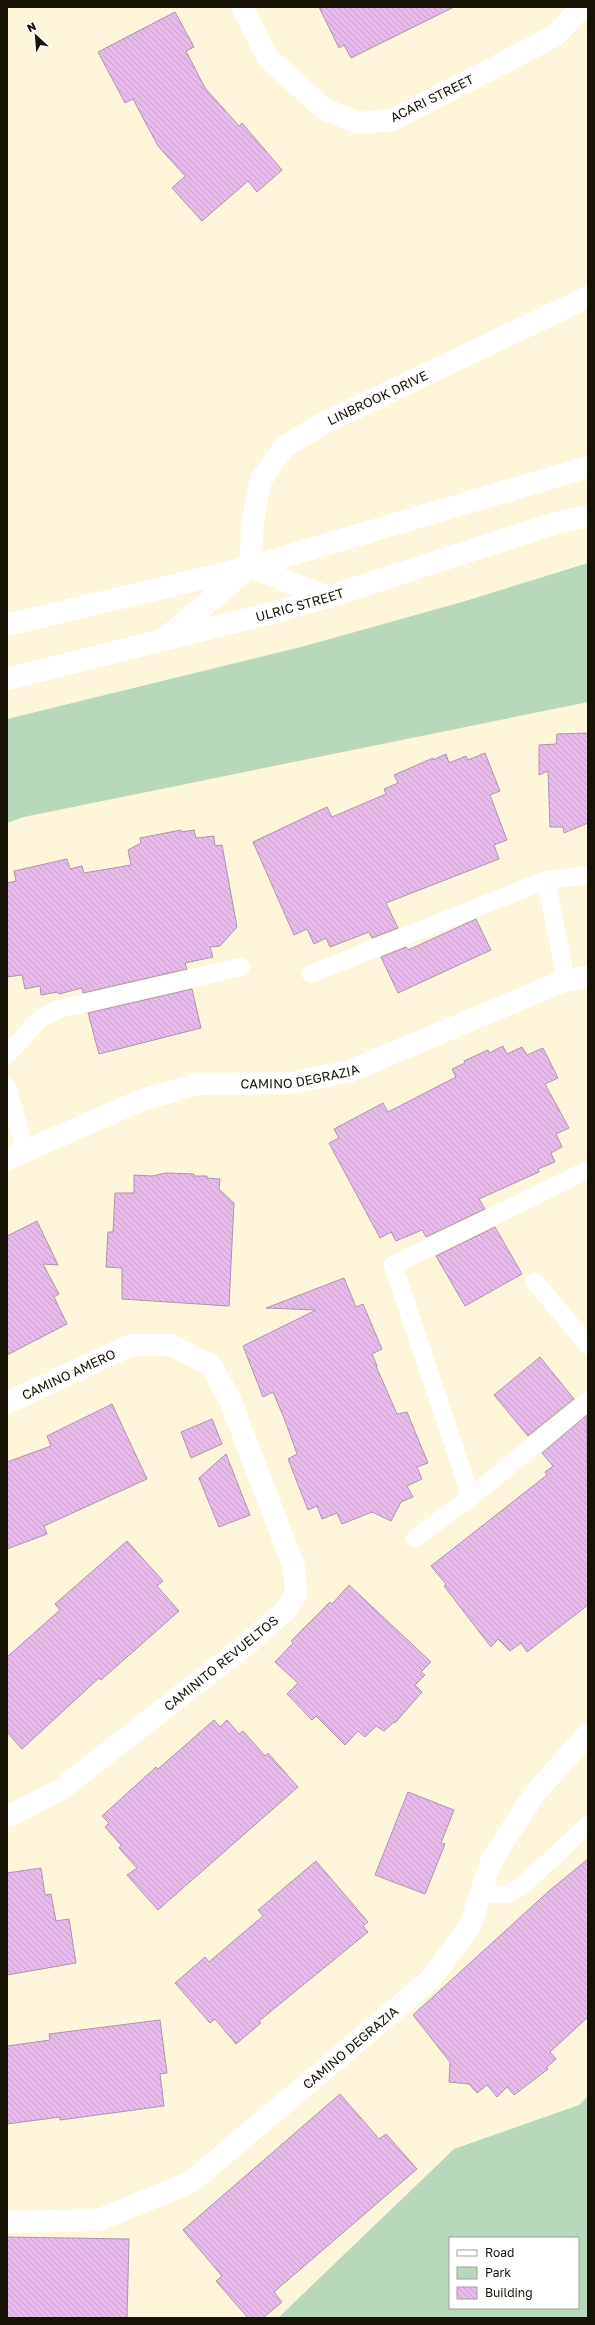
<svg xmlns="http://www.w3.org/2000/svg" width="595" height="2325" font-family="'Golos Text',sans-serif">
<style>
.green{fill:#b8d8bb;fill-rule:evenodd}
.building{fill:url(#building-back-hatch);stroke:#ac95ae}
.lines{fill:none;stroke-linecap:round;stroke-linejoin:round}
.lane{stroke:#fff;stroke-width:18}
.street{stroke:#fff;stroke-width:22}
.secondary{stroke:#fff;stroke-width:22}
.labels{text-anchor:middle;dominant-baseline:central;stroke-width:3;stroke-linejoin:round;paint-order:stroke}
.street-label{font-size:13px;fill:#161206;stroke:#fff}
</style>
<defs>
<pattern id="building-back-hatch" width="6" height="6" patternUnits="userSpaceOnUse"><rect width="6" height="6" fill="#e9bbed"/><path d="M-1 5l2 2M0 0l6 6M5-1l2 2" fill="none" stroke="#c7a0ca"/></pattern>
</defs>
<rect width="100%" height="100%" fill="#fef6db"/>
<path class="green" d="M 588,563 L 588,702 L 24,817 L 7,823 L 7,719 L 301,647 L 462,602 Z
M 588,2096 L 588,2318 L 278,2318 L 454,2149 L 579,2105 ZM 450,2238 L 578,2238 L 578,2308 L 450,2308 Z"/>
<path class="building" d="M 319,7 L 454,7 L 351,58 L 344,45 L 339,48 Z
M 175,12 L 194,47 L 186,51 L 205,88 L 239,126 L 242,123 L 282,170 L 257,192 L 248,181 L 202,221 L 172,188 L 185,176 L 158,146 L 133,99 L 125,103 L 98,52 Z
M 588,733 L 588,823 L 564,833 L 563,827 L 550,827 L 548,771 L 539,775 L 539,745 L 556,744 L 557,734 Z
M 485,753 L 500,791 L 490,795 L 507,840 L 494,845 L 499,859 L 386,903 L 398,928 L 372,938 L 369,932 L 330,947 L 326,938 L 314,944 L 307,929 L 294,935 L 253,842 L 327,807 L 332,817 L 386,794 L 384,789 L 398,783 L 394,775 L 433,758 L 433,760 L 446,754 L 449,763 L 466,756 L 468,760 Z
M 181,830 L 181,832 L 194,830 L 196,838 L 214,836 L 215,846 L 222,845 L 237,927 L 220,946 L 210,947 L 213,957 L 185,963 L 187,969 L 83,993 L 82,988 L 59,994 L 58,992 L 41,995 L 40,986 L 25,989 L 22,975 L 7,977 L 7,883 L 16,881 L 14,871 L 67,859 L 70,869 L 82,866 L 84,873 L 131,865 L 128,850 L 141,843 L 140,838 Z
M 476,919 L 491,950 L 398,993 L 381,957 L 406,947 L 408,950 Z
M 192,989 L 201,1028 L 99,1054 L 88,1013 Z
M 503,1046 L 507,1054 L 522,1047 L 527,1055 L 543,1048 L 558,1078 L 545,1084 L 569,1128 L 556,1134 L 562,1147 L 551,1153 L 555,1162 L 538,1169 L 539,1172 L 479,1199 L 485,1209 L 426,1237 L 422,1230 L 396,1241 L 391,1232 L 380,1238 L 329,1143 L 339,1138 L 334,1129 L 383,1103 L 388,1112 L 456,1077 L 452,1069 L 465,1063 L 464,1061 L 488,1050 L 489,1053 Z
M 166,1173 L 194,1174 L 194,1176 L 207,1176 L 207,1178 L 220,1179 L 219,1189 L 234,1203 L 229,1306 L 122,1299 L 122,1268 L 106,1267 L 108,1232 L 113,1232 L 115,1193 L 134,1193 L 134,1175 L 152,1176 Z
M 37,1221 L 58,1265 L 43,1264 L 59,1294 L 54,1297 L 67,1324 L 7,1355 L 7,1236 Z
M 495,1227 L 522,1274 L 465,1306 L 436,1256 Z
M 344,1278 L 356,1307 L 363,1304 L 382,1349 L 372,1354 L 377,1366 L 376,1366 L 397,1414 L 407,1412 L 428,1463 L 417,1467 L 422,1479 L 407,1486 L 413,1497 L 401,1502 L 391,1521 L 372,1512 L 342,1524 L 337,1513 L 322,1519 L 317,1506 L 308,1510 L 288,1459 L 297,1454 L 284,1418 L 273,1392 L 263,1397 L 243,1346 L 316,1310 L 266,1308 Z
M 540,1357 L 574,1399 L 528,1436 L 494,1395 Z
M 112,1404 L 147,1479 L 44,1526 L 47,1534 L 7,1549 L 7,1462 L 51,1446 L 47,1436 Z
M 587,1415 L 588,1605 L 527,1652 L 521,1643 L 510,1651 L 498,1639 L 491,1647 L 444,1586 L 446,1584 L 431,1566 L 547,1475 L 545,1472 L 553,1466 L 542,1453 Z
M 212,1419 L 222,1444 L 191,1458 L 181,1432 Z
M 226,1454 L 250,1515 L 219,1527 L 199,1478 Z
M 127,1541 L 163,1581 L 157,1586 L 179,1611 L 101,1680 L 99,1678 L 22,1749 L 7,1732 L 7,1657 L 60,1610 L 55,1604 Z
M 349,1585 L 431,1662 L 421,1672 L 425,1675 L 415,1685 L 422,1692 L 395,1723 L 394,1722 L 384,1731 L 376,1726 L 365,1737 L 358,1731 L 345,1745 L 316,1716 L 312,1720 L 287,1694 L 298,1683 L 275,1662 L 293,1643 L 291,1641 L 330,1602 L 332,1604 Z
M 214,1720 L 220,1727 L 227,1720 L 239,1734 L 243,1731 L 265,1756 L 268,1753 L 298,1787 L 158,1910 L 127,1875 L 137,1868 L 119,1848 L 121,1845 L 105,1827 L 109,1823 L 102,1816 L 156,1767 L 158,1769 Z
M 408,1792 L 454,1810 L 441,1843 L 445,1844 L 425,1894 L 375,1875 Z
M 588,1859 L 588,2017 L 550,2052 L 556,2059 L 546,2068 L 548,2069 L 514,2095 L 507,2087 L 497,2097 L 487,2085 L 477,2093 L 469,2084 L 449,2082 L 450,2062 L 413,2015 L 549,1891 Z
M 316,1861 L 368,1922 L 363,1926 L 368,1932 L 259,2021 L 261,2023 L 236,2044 L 215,2019 L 210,2023 L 175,1983 L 205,1957 L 209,1962 L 263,1916 L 258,1910 Z
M 41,1868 L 45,1895 L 51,1894 L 56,1921 L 69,1919 L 76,1963 L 7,1975 L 7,1873 Z
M 160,2020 L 167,2073 L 160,2074 L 164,2106 L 60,2120 L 60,2117 L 7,2124 L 7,2046 L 50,2040 L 49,2034 Z
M 340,2094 L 379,2139 L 386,2134 L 417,2169 L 274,2292 L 282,2302 L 263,2318 L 248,2318 L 216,2281 L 222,2276 L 183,2230 Z
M 7,2237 L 129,2239 L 127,2318 L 7,2318 Z"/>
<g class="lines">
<path class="lane" d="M 311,974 L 546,880
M 566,980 L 546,880 L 588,875
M 7,1055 L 40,1019 L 59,1009 L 241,967
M 7,1087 L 25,1151
M 535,1282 L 588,1345
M 471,1497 L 393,1265 L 588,1170
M 415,1538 L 471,1497 L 588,1401
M 481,1893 L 507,1894 L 521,1887 L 588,1825"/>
<g class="street">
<path d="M 242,7 L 267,57 L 324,109 L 358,123 L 392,120 L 555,36 L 582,7"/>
<path id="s1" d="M 7,1159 L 142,1100 L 198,1084 L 292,1083 L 350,1071 L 566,980 L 588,977"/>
<path id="s2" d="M 7,1403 L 131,1345 L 171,1345 L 210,1365 L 228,1395 L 294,1567 L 296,1594 L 285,1611 L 247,1644 L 60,1790 L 7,1817"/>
<path id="s3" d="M 7,2222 L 99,2220 L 191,2182 L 429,1981 L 470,1926 L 492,1859 L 535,1793 L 588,1734"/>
</g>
<g class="secondary">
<path id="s4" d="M 250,567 L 253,520 L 261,480 L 284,447 L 322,424 L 588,297"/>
<path d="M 250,567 L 328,597"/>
<path d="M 7,625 L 250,567 L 588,467"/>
<path d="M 167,637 L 246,570"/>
<path id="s5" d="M 7,679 L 271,613 L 328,597 L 556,523 L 588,516"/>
</g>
</g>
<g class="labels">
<g class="street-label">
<text transform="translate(432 98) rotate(-26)">ACARI STREET</text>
<text stroke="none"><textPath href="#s4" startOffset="234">LINBROOK DRIVE</textPath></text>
<text stroke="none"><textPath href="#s5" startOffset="302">ULRIC STREET</textPath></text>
<text stroke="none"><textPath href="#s1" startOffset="308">CAMINO DEGRAZIA</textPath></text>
<text stroke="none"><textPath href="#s2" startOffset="68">CAMINO AMERO</textPath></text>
<text transform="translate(221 1663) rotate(-39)">CAMINITO REVUELTOS</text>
<text stroke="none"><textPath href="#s3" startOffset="400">CAMINO DEGRAZIA</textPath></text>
</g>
</g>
<rect width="595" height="2325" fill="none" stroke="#161206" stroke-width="16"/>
<rect x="449" y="2237" width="130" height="72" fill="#ffffff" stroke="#a2a09b"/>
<rect x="457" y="2250" width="20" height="6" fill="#ffffff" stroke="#a2a09b"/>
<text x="485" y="2257" font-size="12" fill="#161206">Road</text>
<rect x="457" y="2267" width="20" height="12" fill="#b8d8bb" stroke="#a2a09b"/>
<text x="485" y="2277" font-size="12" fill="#161206">Park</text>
<rect x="457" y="2287" width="20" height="12" fill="url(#building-back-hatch)" stroke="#a2a09b"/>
<text x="485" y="2297" font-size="12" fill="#161206">Building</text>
<g transform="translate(36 36) rotate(334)" stroke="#ffffff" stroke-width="3" paint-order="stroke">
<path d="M0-3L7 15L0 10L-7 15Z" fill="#161206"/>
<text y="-6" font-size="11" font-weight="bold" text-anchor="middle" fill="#161206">N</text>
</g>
</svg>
